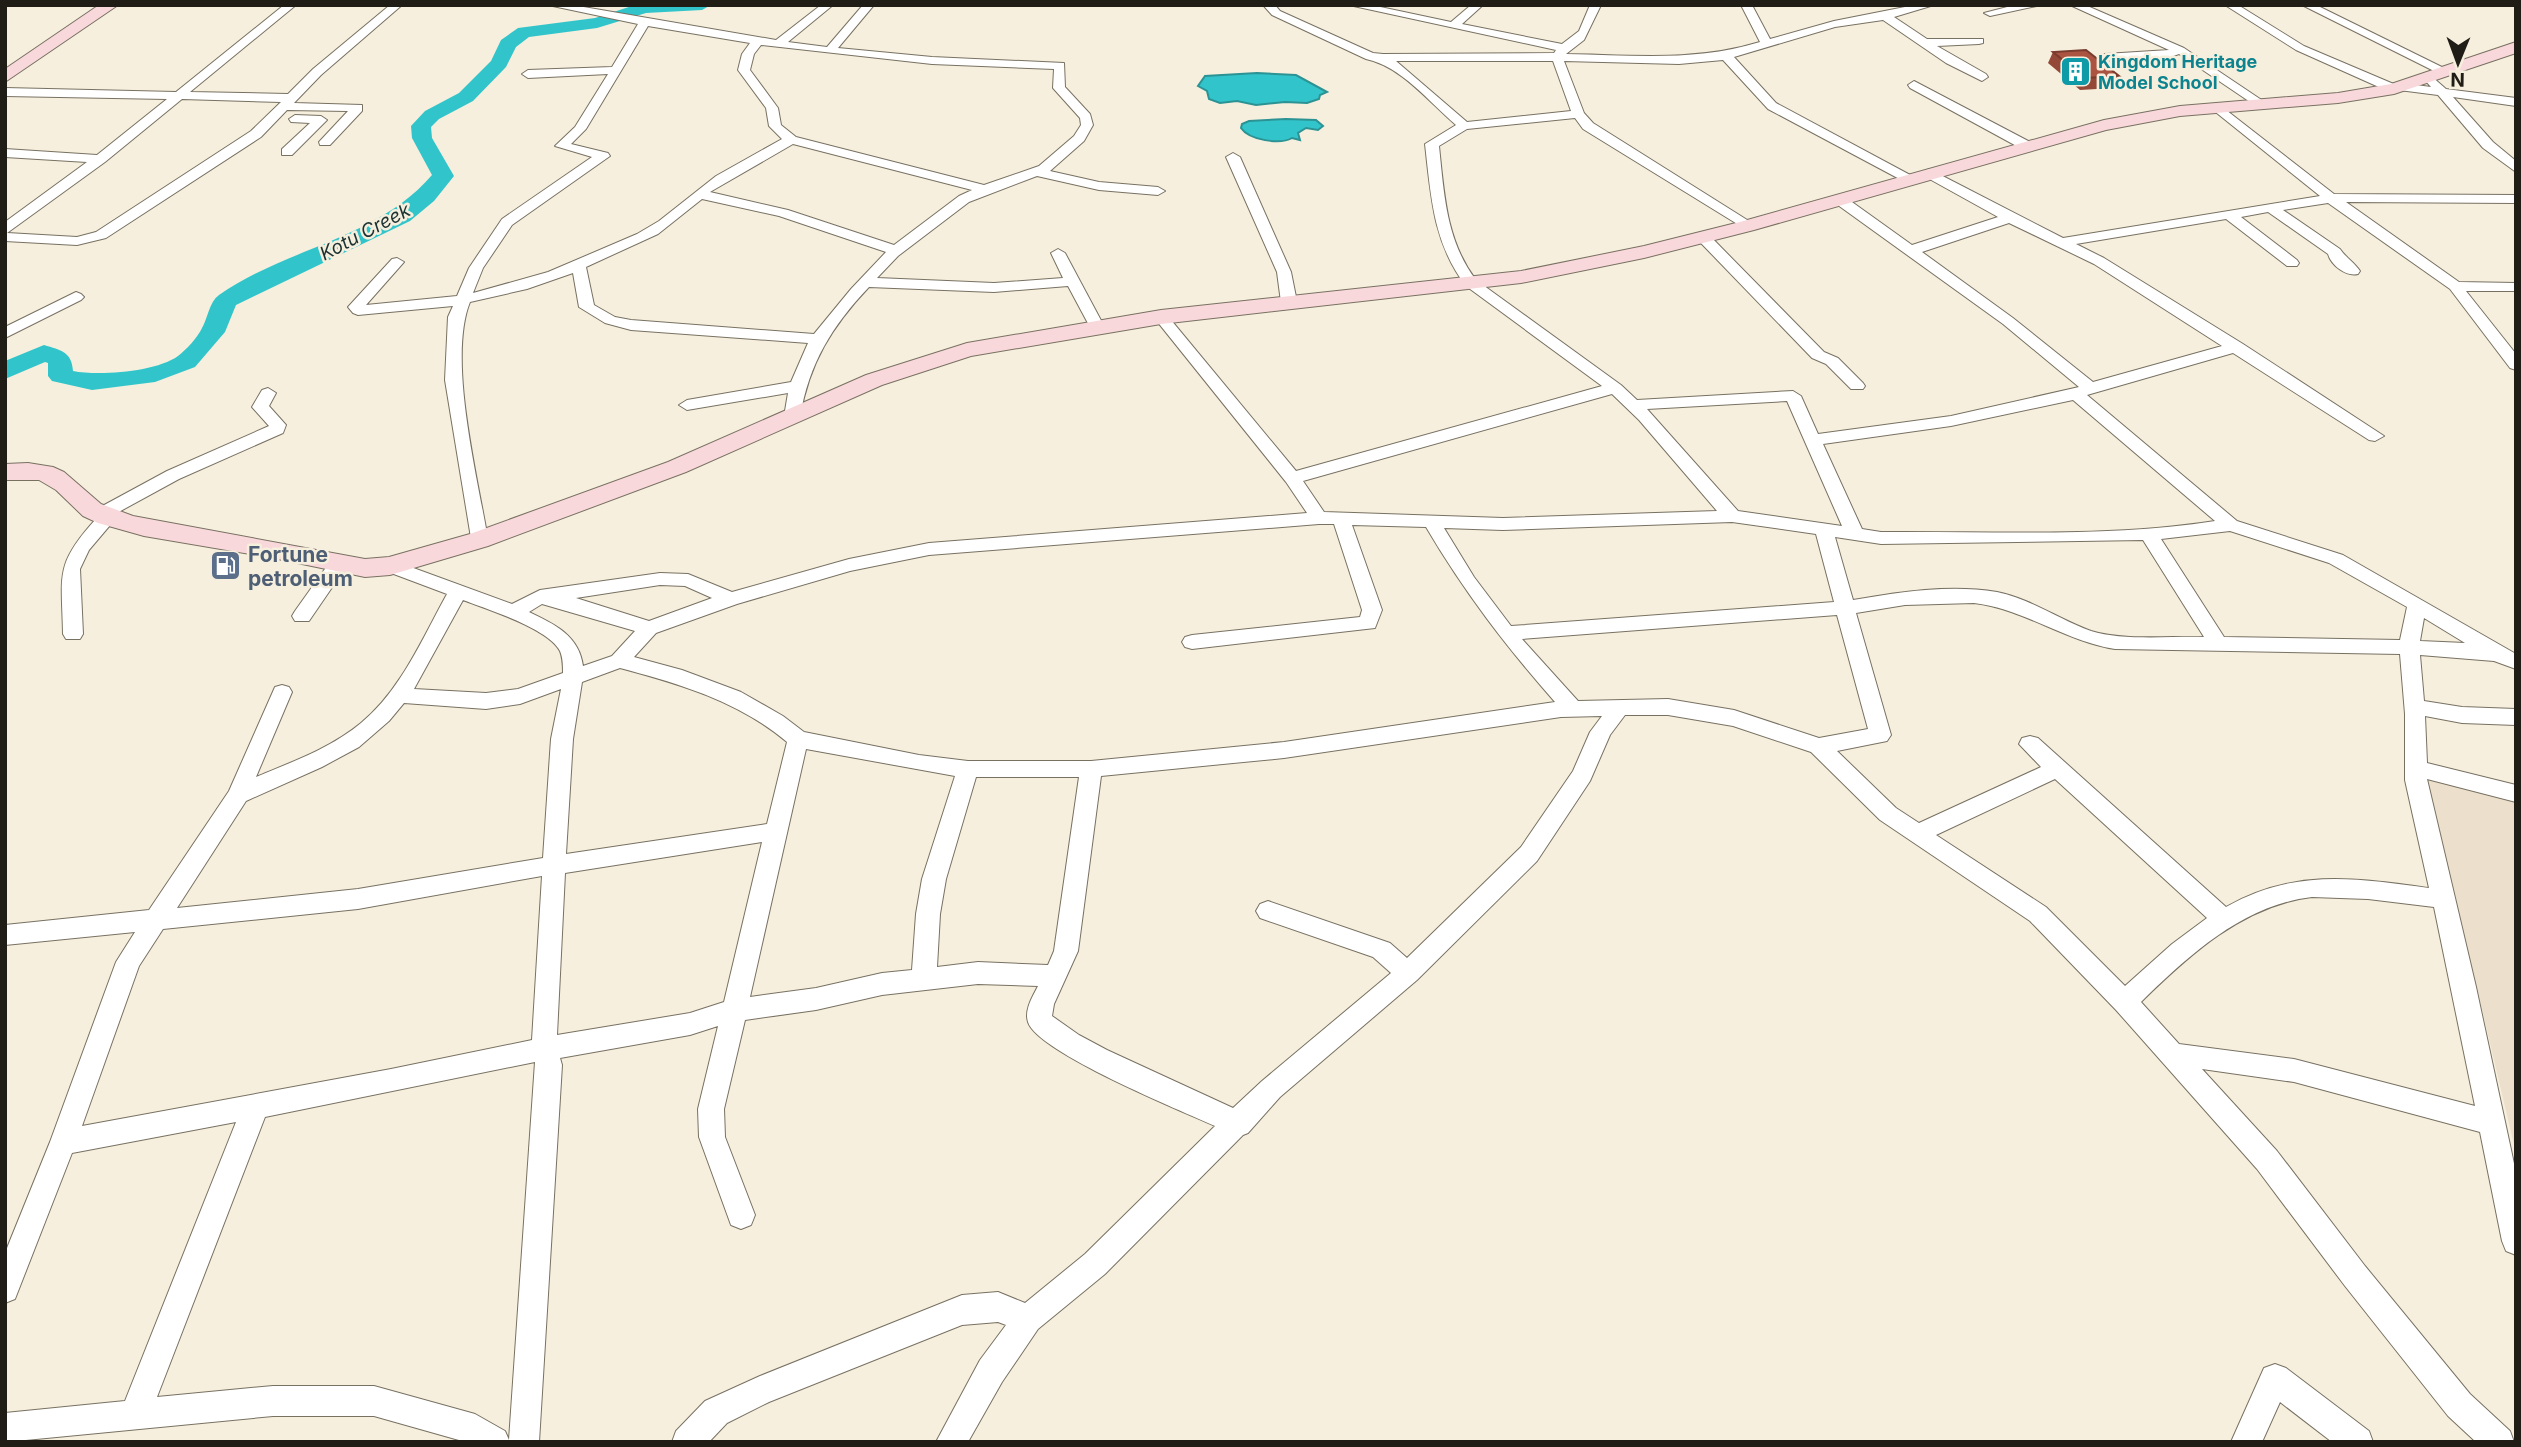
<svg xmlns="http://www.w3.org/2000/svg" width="2521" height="1447" font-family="Inter,sans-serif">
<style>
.industrial{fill:#ece0cc}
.water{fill:#31c5cb;stroke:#2c9395;stroke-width:2}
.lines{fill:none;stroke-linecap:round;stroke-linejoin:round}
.river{fill:#31c5cb;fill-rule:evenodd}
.street-casing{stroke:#787162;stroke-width:2}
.secondary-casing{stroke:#787162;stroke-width:2}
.street{fill:#fff;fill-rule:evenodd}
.secondary{fill:#f9d8db;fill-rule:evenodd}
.wall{fill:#934838}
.building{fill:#ab5441;stroke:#783b2e;stroke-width:2}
.labels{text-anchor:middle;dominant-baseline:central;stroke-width:5;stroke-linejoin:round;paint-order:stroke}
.far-culture-label{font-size:18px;font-weight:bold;fill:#0d838f;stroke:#f6efdd;text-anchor:start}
.far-water-label{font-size:19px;font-style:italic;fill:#1b3233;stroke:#f6efdd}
.service-label{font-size:21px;font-weight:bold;fill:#4e5e75;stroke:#f6efdd;text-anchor:start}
</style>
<rect width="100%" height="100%" fill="#f6efdd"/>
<path class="industrial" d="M 2422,776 L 2516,799 L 2516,1153 L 2466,942 Z"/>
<path class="water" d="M 1257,73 L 1296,75 L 1327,92 L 1320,95 L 1319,99 L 1307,103 L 1285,102 L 1256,105 L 1237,101 L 1220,103 L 1209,99 L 1207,91 L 1198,86 L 1205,76 Z
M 1286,119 L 1316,120 L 1323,126 L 1318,130 L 1306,128 L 1298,133 L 1300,140 L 1292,138 C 1280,145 1249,140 1241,128 L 1242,124 L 1249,121 Z"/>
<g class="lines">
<path class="river" d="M 635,5 L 711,5 L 702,10 L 646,13 L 597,28 L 529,37 L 516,47 L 506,67 L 473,101 L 439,119 L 431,127 L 432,138 L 454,176 L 434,201 L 410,221 L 236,305 L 225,332 L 195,367 L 155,382 L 92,390 L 52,381 L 48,376 L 48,363 L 45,362 L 5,379 L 5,361 L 44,345 C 61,350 72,352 73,371 C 99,376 156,372 178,356 C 186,350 198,337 202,328 C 208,318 209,302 219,295 C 286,248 377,239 432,175 L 412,138 L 411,126 L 425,111 L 459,93 L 491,61 L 501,40 L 518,28 L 595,18 Z"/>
<defs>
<path id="street" d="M 284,5 L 296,5 L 190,92 L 288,94 L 313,69 L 390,5 L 402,5 L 321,75 L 294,103 L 362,105 L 362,111 L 330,145 L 320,145 L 319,142 L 348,111 L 287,110 L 261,137 L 106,238 L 77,245 L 5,241 L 5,222 L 87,162 L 5,157 L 5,149 L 97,155 L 167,99 L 5,96 L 5,88 L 176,92 ZM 182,99 L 281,102 L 251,131 L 96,232 L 77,237 L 7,233 L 105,162 Z
M 548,5 L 572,5 L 776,40 L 821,5 L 833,5 L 788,42 L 827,47 L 863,5 L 874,5 L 838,48 L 932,57 L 1064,63 L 1065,87 L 1090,114 L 1093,125 L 1084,141 L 1050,171 L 1099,182 L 1158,187 L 1165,191 L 1158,195 L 1099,190 L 1037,176 L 969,202 L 898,256 L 877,278 L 994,283 L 1063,278 L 1051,253 L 1058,249 L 1065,253 L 1104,326 L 1101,329 L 1091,329 L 1068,286 L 994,292 L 869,287 C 832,326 809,363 800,417 L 792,422 L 784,417 L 788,393 L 687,410 L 679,405 L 687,400 L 791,382 L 808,343 L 631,330 L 605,323 L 579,307 L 573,273 L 527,289 L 470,302 C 447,359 478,478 488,540 L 486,544 L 472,544 L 445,380 L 448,317 L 453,306 L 358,315 L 353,313 L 348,307 L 392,259 L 397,258 L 404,262 L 366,305 L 457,296 L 469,268 L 502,219 L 592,157 L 555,146 L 575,127 L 608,74 L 528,78 L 522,74 L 528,70 L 612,67 L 638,24 ZM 648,26 L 750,43 L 742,54 L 738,70 L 766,108 L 769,126 L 782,139 L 716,176 L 659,221 L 637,234 L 548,272 L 473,293 L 483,268 L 512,225 L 610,156 L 608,153 L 571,144 L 586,129 ZM 761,45 L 932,64 L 1054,69 L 1053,88 L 1080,118 L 1081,125 L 1074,136 L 1039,166 L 984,185 L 796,137 L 781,125 L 778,108 L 750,70 L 754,54 ZM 793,144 L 972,190 L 959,196 L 894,245 L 788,210 L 710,192 ZM 702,199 L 779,216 L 886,252 L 851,289 L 814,334 L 631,320 L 615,317 L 594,305 L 586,267 L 658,234 Z
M 1263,5 L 1275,5 L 1280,11 L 1373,53 L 1383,54 L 1554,53 L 1556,50 L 1349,5 L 1371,5 L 1451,22 L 1471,5 L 1483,5 L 1462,24 L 1562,44 L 1579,31 L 1590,5 L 1601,5 L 1584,40 L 1566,54 C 1633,55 1695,62 1760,42 L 1741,5 L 1752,5 L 1770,39 L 1834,21 L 1915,5 L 1934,5 L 1894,17 L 1927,39 L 1983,39 L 1983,43 L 1979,44 L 1937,46 L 1986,74 L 1988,77 L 1982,81 L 1946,63 L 1883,20 L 1835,27 L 1734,57 L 1776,103 L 1912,176 L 1912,182 L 1907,183 L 1768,109 L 1723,60 L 1679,64 L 1564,61 L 1584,113 L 1593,123 L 1752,223 L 1754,226 L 1747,230 L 1583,129 L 1575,118 L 1467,129 L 1439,146 C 1444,193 1446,241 1476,280 L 1621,385 L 1637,400 L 1793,391 L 1801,396 L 1818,434 L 1951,416 L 2079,387 L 2003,324 L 1835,203 L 1835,197 L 1845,197 L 1912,245 L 1998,217 L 1924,176 L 1922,173 L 1929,169 L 2063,238 L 2320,196 L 2213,110 L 2211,107 L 2217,103 L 2334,194 L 2516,195 L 2516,203 L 2346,202 L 2459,282 L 2516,283 L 2516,291 L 2466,291 L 2516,354 L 2516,370 L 2510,368 L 2450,289 L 2328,203 L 2283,210 L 2340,249 C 2346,258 2354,262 2360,271 L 2358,274 C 2346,277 2331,265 2328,254 L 2268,212 L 2241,217 L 2297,260 L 2299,263 L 2297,266 L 2287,266 L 2226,219 L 2076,244 L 2104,258 L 2243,344 L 2384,436 L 2375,441 L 2369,440 L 2233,353 L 2087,395 L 2237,521 L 2343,555 L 2516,654 L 2516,669 L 2494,661 L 2420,655 L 2424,701 L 2462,707 L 2516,709 L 2516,725 L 2462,723 L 2425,716 L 2427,763 L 2516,785 L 2516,802 L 2427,779 L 2476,987 L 2516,1173 L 2516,1255 L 2506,1251 L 2502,1241 L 2480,1132 L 2294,1082 L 2202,1069 L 2277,1151 L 2365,1266 L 2470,1394 L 2510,1431 L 2514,1442 L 2476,1442 L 2448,1416 L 2345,1286 L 2257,1169 L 2116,1010 L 2030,921 L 1880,820 L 1811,752 L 1733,726 L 1668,715 L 1625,715 L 1610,735 L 1590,781 L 1537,861 L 1417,980 L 1280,1097 L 1248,1133 L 1243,1135 L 1105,1274 L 1038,1329 L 1002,1382 L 968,1442 L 936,1442 L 980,1360 L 1006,1325 L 998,1322 L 962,1325 L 769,1402 L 727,1423 L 709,1442 L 672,1442 L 676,1431 L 705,1401 L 760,1376 L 962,1295 L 998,1292 L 1025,1303 L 1085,1254 L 1215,1126 C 1182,1111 1037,1052 1028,1022 C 1024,1010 1033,996 1038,986 L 978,984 L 882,995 L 816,1010 L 745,1020 L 724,1109 L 725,1137 L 755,1215 L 751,1225 L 741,1229 L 731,1225 L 699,1137 L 698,1109 L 718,1026 L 690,1035 L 560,1058 L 562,1065 L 539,1442 L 466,1442 L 374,1416 L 273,1416 L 5,1442 L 5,1413 L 125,1401 L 236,1122 L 72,1153 L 15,1299 L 5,1303 L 5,1253 L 50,1142 L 116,962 L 135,932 L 5,945 L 5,925 L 149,910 L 229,791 L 275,687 L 282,685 L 289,687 L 292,692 L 256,777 C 292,762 331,748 361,723 C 401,690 422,639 447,594 L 383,570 L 381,566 L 383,562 L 397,562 L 512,604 L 540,590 L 660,573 L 688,574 L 732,592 L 849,559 L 929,543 L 1307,513 L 1286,482 L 1156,320 L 1153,317 L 1161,312 L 1166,314 L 1296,471 L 1602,386 L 1466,286 C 1433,243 1431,196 1425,144 L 1456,125 C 1429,102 1401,66 1366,59 L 1272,15 ZM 1396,61 L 1553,61 L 1571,111 L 1467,122 ZM 2009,223 L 2094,264 L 2222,346 L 2093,382 L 2013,318 L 1922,252 ZM 1612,394 L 1639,420 L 1717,511 L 1503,518 L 1324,512 L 1303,481 ZM 2073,400 L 2215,521 C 2106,538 1992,531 1881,532 L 1862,529 L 1823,444 L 1951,426 ZM 1787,401 L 1842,526 L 1738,511 L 1647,409 ZM 1732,522 L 1816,534 L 1834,602 L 1511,626 L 1474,577 L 1444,528 L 1503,530 ZM 1319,524 L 1334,524 L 1362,610 L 1360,617 L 1192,635 L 1185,637 L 1182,642 L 1185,647 L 1192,649 L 1375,628 L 1382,610 L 1352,525 L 1426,527 C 1465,593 1505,645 1555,702 L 1284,742 L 1091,761 L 968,761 L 919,755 L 804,732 L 783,716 L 741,692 L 682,670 L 634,657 L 656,633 L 737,604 L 850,571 L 929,555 ZM 2230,531 L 2329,563 L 2407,607 L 2400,640 L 2224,637 L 2161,539 ZM 1835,537 L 1881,544 L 2143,540 L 2204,637 C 2171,636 2122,641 2091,631 C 2060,620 2029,598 1997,592 C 1950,584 1899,592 1853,600 ZM 660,585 L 685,586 L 712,598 L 649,621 L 576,598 ZM 463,600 C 486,609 548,628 560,651 C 563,658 563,666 563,673 L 518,689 L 486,693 L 414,689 ZM 1974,603 C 2024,609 2065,641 2115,649 L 2400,654 L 2405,714 L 2405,780 L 2429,888 C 2355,878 2295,868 2226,907 L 2038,738 L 2030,736 L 2022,738 L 2019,744 L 2041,767 L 1919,823 L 1896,808 L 1837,751 L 1887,741 L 1891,735 L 1856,613 L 1905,605 ZM 542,604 L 635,631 L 612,656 L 583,666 C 579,635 554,624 529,612 ZM 1837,615 L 1868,729 L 1819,738 L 1734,710 L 1668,699 L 1578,701 L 1522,639 ZM 2424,618 L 2465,643 L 2420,641 ZM 620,668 C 680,684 738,701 787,742 L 767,824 L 566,854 L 573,739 L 582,682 ZM 561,689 L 551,739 L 543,858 L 358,889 L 177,908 L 246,801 L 322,767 L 359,747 L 389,721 L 404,703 L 486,709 L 520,704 ZM 1602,716 L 1590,732 L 1573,771 L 1521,847 L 1407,958 L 1390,943 L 1268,901 L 1260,904 L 1256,911 L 1260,918 L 1373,957 L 1391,973 L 1262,1081 L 1233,1108 L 1107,1050 L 1079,1035 L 1052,1016 L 1054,1004 L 1078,951 L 1101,776 L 1284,758 L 1561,717 ZM 806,749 L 955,776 L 922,879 L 916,914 L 912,970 L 882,973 L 816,988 L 750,997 ZM 976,777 L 1079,777 L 1054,951 L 1048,965 L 978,962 L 937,967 L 940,914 L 946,879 ZM 2055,779 L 2207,918 L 2172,944 L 2125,986 L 2046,907 L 1936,835 ZM 762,842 L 724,1002 L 690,1013 L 557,1035 L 565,873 ZM 542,876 L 532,1040 L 391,1069 L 82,1126 L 139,966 L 163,929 L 358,909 ZM 2312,897 L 2368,899 L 2434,907 L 2475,1106 L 2294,1059 L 2179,1044 L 2141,1002 C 2188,956 2243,905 2312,897 ZM 535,1062 L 509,1440 L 505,1431 L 475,1414 L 374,1386 L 273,1386 L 157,1397 L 265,1117 Z
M 2015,5 L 2041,5 L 1990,16 L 1984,13 Z
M 2070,5 L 2085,5 L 2184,48 L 2269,105 L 2263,109 L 2259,108 L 2179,54 L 2168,58 L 2101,61 L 2101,55 L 2105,54 L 2169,50 Z
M 2225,5 L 2238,5 L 2304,46 L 2396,85 L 2401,83 L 2431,87 L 2424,79 L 2430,75 L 2446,89 L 2516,98 L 2516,106 L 2453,97 L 2493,142 L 2516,161 L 2516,172 L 2483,148 L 2438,95 L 2399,90 L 2390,92 L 2296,50 Z
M 2302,5 L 2316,5 L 2452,72 L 2442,75 Z
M 1914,81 L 2032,143 L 2034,146 L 2032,149 L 2022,149 L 1910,88 L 1908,85 Z
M 295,115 L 321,116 L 327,120 L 292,155 L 282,155 L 282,149 L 310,123 L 291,122 L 289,119 Z
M 1233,153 L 1240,157 L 1291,272 L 1297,302 L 1294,305 L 1284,305 L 1281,302 L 1277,272 L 1226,157 Z
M 1703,233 L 1708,234 L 1824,352 L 1838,358 L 1863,383 L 1865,386 L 1863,389 L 1851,389 L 1826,364 L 1812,358 L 1698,240 L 1698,234 Z
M 76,292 L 81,294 L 84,297 L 81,300 L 5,338 L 5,327 Z
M 268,388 L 276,393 L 269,406 L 286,425 L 283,433 L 179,479 L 115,514 L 117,517 L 89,550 L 80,569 L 83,634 L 80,639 L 66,639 L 63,634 C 62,575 54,565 96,519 L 92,514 L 95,510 L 167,471 L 269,426 L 252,407 L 262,390 Z
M 339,557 L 346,559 L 348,563 L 346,567 L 309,621 L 295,621 L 292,616 L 295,611 L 332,559 Z
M 2275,1364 L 2286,1368 L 2369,1431 L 2373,1442 L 2332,1442 L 2280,1402 L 2262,1442 L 2231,1442 L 2264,1368 Z"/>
<path id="secondary" d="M 99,5 L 118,5 L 5,82 L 5,69 Z
M 2516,42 L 2516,53 L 2394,94 L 2338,103 L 2180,116 L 2106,130 L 1754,230 L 1644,258 L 1521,283 L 1161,324 L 971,356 L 882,385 L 686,472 L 488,546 L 390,575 L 365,577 L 273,558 L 144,536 L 98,523 L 83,516 L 56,490 L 39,480 L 5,480 L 5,464 L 28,463 L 53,467 L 64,472 L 101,504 L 133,516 L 365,559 L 389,557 L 470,534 L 668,462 L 866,375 L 967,343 L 1161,310 L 1521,271 L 1644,246 L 1740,222 L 2104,120 L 2180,106 L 2338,93 L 2391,84 Z"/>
</defs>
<use href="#street" class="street-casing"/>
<use href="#secondary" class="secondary-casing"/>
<use href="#street" class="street"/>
<use href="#secondary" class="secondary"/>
</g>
<path class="wall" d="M 2053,52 L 2119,76 L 2114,88 L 2080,90 L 2048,63 Z"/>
<path class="building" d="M 2086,50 L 2119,76 L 2085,78 L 2053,52 Z"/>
<defs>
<symbol id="building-square" viewBox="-11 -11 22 22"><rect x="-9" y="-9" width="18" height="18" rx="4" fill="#0f9aa8" stroke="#f6efdd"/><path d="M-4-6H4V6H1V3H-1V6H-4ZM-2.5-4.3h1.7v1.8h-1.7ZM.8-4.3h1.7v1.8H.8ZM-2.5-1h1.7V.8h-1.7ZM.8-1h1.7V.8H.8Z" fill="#fff"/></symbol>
<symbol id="fuel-square" viewBox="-11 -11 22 22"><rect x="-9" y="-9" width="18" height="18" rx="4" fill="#5c6f8a" stroke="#f6efdd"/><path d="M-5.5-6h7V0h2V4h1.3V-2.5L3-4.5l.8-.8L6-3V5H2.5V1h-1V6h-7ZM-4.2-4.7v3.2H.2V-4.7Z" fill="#fff"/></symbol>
</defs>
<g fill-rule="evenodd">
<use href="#building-square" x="2058" y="54" width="35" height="35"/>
<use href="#fuel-square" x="208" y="548" width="35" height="35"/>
</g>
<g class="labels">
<g class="far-culture-label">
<text x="2098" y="61">Kingdom Heritage<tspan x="2098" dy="21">Model School</tspan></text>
</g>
<g class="far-water-label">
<text transform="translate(365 232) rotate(-28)">Kotu Creek</text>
</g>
<g class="service-label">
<text x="248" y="554">Fortune<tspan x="248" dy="24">petroleum</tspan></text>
</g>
</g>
<rect width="2521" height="1447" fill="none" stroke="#1f1d16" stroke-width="14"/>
<g transform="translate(2458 63) rotate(181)" stroke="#f6efdd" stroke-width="5" paint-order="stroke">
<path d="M0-5L12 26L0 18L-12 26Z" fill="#1f1d16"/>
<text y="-10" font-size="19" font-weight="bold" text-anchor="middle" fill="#1f1d16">N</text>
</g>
</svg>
